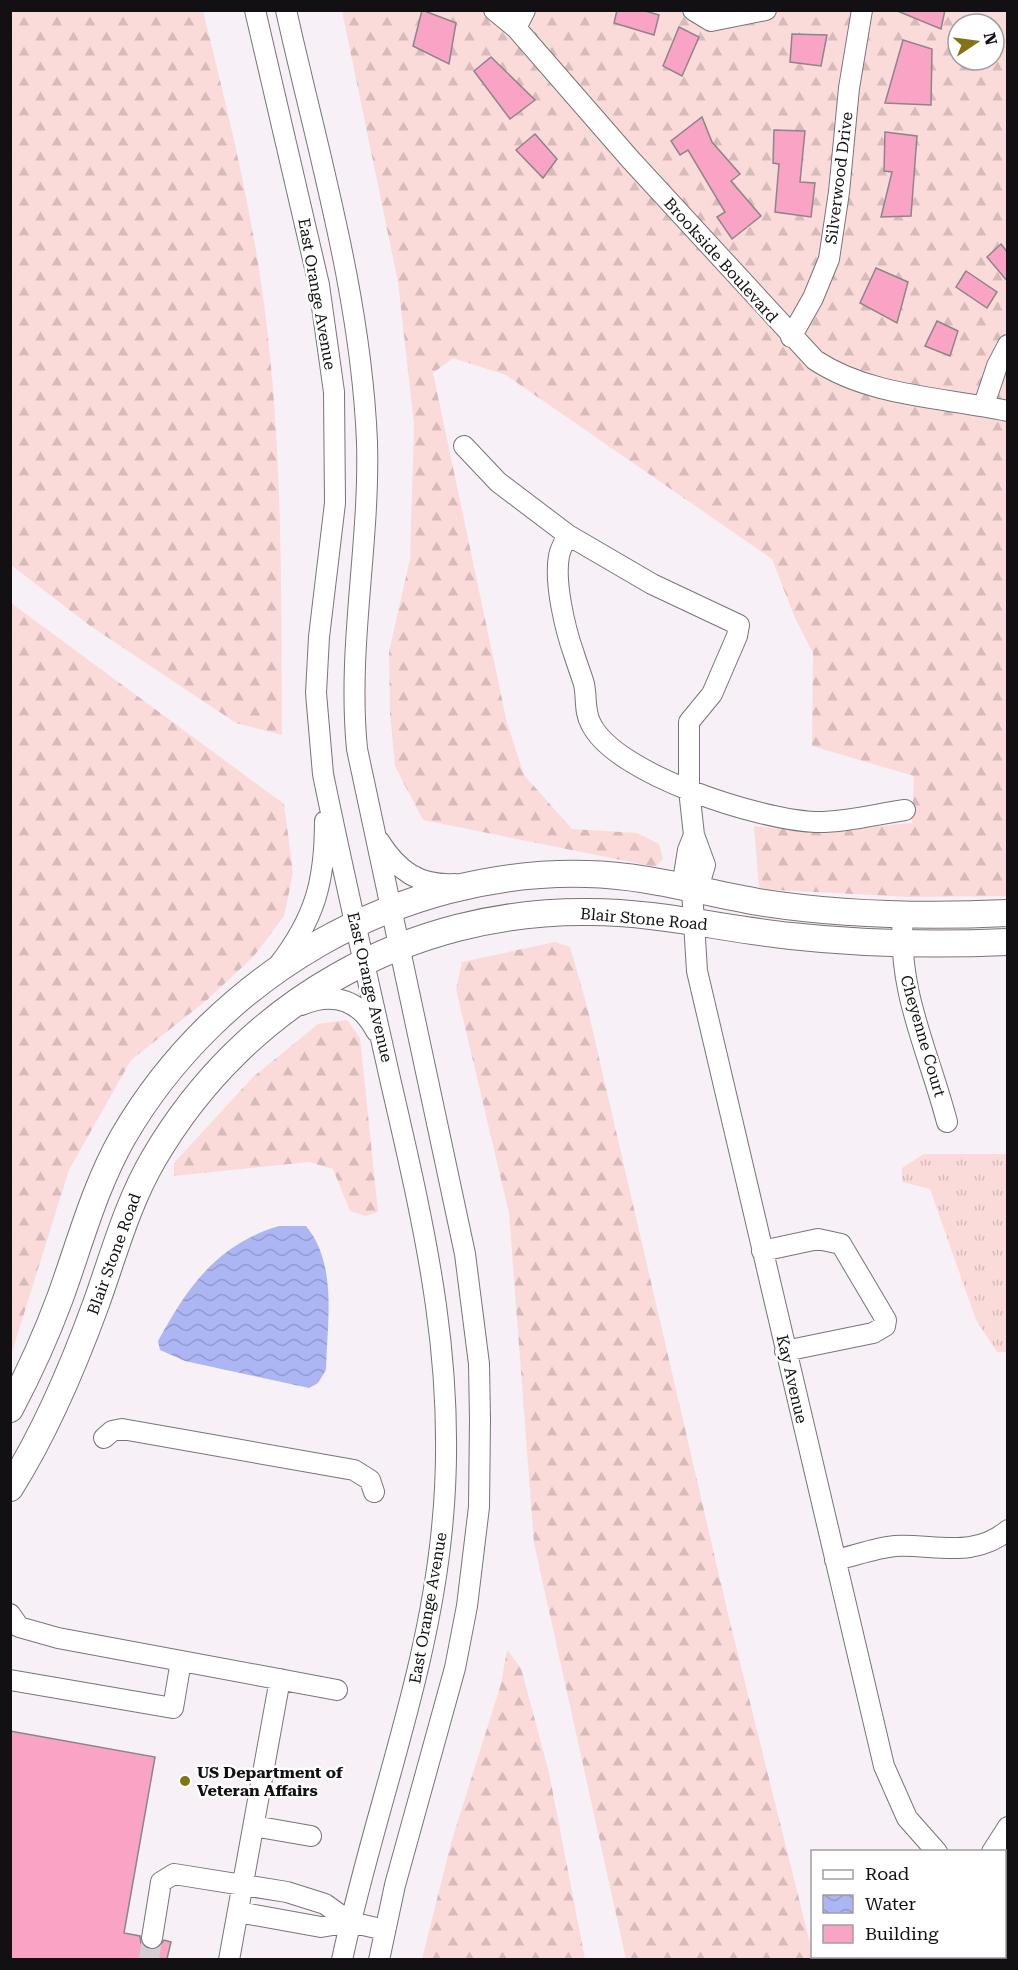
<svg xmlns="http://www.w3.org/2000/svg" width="1018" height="1970" font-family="'Roboto Serif',serif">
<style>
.grass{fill:url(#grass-tufts)}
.forest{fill:url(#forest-firs);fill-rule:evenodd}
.water{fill:url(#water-waves)}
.building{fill:#f9a3c5;stroke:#8e8588;stroke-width:1.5}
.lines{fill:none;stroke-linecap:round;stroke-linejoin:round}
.minor-tunnel{stroke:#d5ced4;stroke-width:20;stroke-dasharray:20 10;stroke-linecap:butt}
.minor-casing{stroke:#7a7479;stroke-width:22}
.major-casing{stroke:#7a7479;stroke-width:28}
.minor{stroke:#fff;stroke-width:20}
.major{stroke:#fff;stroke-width:26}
.poi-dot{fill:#837315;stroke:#fff;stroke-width:2}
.labels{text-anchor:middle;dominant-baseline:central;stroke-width:5;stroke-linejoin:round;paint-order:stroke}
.street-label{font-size:16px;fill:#121012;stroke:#fff}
.poi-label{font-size:16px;font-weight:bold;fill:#121012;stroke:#fff;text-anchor:start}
</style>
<defs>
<pattern id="grass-tufts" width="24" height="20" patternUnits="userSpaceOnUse" patternTransform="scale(1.5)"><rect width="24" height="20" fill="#fbdbda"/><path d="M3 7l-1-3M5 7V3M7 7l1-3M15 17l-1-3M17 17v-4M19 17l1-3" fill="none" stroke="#d6bbba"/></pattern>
<pattern id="forest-firs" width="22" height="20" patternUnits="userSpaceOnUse" patternTransform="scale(1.5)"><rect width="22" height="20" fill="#fbdbda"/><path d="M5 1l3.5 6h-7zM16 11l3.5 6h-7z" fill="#d6bbba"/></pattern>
<pattern id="water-waves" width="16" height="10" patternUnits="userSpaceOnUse" patternTransform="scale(1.5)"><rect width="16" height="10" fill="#abb6f3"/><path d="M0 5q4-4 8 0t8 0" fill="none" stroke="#929bcf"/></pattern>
</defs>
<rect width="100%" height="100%" fill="#f7f0f6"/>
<path class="grass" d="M 924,1154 L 1007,1154 L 1007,1352 L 997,1352 L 976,1320 L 930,1189 L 902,1182 L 902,1168 Z"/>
<path class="forest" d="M 10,11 L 203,11 C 227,108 251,205 264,304 C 283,447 281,591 282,735 L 236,723 L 89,625 L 11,565 Z
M 342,11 L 1007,11 L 1007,896 L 911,897 L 759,889 L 754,826 L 814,832 L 912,823 L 914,776 L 812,746 L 813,653 L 795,618 L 772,559 L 506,375 L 453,358 L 433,373 L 507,723 L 524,775 L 572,829 L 637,833 L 659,844 L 663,859 L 656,867 L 423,820 L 395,766 L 390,713 L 389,652 L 410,559 L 414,424 L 398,282 ZM 958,24 L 994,24 L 994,60 L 958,60 Z
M 11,603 L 284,804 L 293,873 L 284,916 L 253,957 L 207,1000 L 131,1060 L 69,1170 L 11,1355 Z
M 555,942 L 570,947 L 587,1006 L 728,1614 L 814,1959 L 626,1959 L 534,1543 L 509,1213 L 456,989 L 462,962 Z
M 347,1020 L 360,1038 L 378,1212 L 365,1216 L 350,1211 L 333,1169 L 309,1162 L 174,1176 L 174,1163 L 253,1077 L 318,1024 Z
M 507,1650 L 521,1668 L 549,1773 L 585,1959 L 422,1959 L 451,1843 L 501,1684 Z"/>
<path class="water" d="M 279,1226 L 306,1226 C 338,1265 327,1322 326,1370 L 318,1383 L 309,1388 L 185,1361 L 160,1350 L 158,1341 C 188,1286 218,1244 279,1226 Z"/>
<path class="building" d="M 422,10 L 456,23 L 449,64 L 413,46 Z
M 617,10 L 642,10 L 659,15 L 654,35 L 614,23 Z
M 895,10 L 945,10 L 941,29 Z
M 679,27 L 699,37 L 682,76 L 663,66 Z
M 792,34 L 827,35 L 821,66 L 790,62 Z
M 903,40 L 932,49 L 931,105 L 885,103 Z
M 491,57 L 535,100 L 510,119 L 474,71 Z
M 702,117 L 712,142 L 740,174 L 731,181 L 761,216 L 732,239 L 717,217 L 725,212 L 688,150 L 680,155 L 671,141 Z
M 774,130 L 805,131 L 800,182 L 815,183 L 811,217 L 775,212 L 779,164 L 773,163 Z
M 885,132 L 917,136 L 911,216 L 881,217 L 892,172 L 884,171 Z
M 535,134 L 557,159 L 543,178 L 516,150 Z
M 1001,244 L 1008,253 L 1008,282 L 987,257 Z
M 876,268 L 908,282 L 897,323 L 860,303 Z
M 966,271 L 997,292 L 987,308 L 956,287 Z
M 937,321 L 958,331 L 950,356 L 925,346 Z
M 10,1731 L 155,1757 L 124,1933 L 140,1936 L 141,1943 L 150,1950 L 157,1949 L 164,1940 L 171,1942 L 167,1959 L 10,1959 Z"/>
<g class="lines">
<path class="minor-tunnel" d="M 149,1960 L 152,1938"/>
<defs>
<path id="minor" d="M 255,10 L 319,285 L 334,392 L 335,503 L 319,637 L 316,693 L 323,774 C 344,877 368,980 391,1083 C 426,1234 458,1370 442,1528 C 428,1676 373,1814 342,1960
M 286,10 C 318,153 361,295 367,442 C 370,545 347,646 357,749 L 465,1254 L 479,1364 L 480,1420 L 479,1507 L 467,1606 L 455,1668 L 395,1885 L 379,1960
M 494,10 L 516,28 L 630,159 L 815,360 C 871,397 943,397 1008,411
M 693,10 L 711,21 L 766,10
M 516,28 L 525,10
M 791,337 L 813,298 L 829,259 L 839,192 L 849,88 L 862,10
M 984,405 L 997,366 L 1008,345
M 464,446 L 498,482 L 568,535 L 652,584 L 739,625 L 737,636 L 712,694 L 689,722 L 689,790 L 694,835 L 705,865 L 700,882 L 692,890
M 568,535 C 565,541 560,549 559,556 C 554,582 565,629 574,654 C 577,664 581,674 584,684 C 587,698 584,711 591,724 C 616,775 761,820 815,822 C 842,823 877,814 905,810
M 694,835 L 688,850 L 684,875 L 692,890 L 697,971 L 884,1766 L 907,1818 L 937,1852
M 379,841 C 398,871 419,886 455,884
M 903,914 C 897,992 928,1049 947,1122
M 278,966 C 315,918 325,882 325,821
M 301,1005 C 334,991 360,1000 376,1031
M 762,1251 L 818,1239 L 841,1244 L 886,1320 L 885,1326 L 873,1333 L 785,1351
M 104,1438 L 112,1431 L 122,1429 L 354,1470 L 370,1480 L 374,1492
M 835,1560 C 854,1556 875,1548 895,1546 C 935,1544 974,1559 1008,1530
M 10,1614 L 19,1627 L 58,1638 L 337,1690
M 10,1680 L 173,1708 L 181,1661
M 254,1826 L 311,1836
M 992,1852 L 1008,1827
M 238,1912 L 321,1927 L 350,1922 L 385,1930
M 152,1938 L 161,1882 L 174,1874 L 287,1892 L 325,1904 L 350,1922
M 229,1960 L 280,1679
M 924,1960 L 926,1956"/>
<path id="major" d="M 10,1409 C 29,1373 46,1336 60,1298 C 80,1243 94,1188 123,1137 C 217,975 399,869 587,874 C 645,875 701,892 758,902 C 840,915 925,917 1008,913
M 10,1488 C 46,1431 73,1367 96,1304 C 114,1254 127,1204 154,1158 C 245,1002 410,910 589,912 C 657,912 724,929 791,936 C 863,944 936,945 1008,942"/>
</defs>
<use href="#minor" class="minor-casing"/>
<use href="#major" class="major-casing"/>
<use href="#minor" class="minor"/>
<use href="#major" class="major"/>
</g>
<circle class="poi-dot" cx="185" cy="1781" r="6"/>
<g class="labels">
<g class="street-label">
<text transform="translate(839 178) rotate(-83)">Silverwood Drive</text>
<text transform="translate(721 260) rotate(48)">Brookside Boulevard</text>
<text transform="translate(317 294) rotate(80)">East Orange Avenue</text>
<text transform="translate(644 919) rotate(5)">Blair Stone Road</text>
<text transform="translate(370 987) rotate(77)">East Orange Avenue</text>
<text transform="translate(923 1036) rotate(74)">Cheyenne Court</text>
<text transform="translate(114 1254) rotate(-70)">Blair Stone Road</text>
<text transform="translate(792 1379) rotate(77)">Kay Avenue</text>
<text transform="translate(428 1608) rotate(-80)">East Orange Avenue</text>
</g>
<g class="poi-label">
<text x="197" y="1772">US Department of<tspan x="197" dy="18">Veteran Affairs</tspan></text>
</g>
</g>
<rect width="1018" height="1970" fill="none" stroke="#121012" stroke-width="24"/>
<rect x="811" y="1850" width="195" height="108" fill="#ffffff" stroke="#a09fa0" stroke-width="1.5"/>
<rect x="823" y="1870" width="30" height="9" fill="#ffffff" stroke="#a09fa0" stroke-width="1.5"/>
<text x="865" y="1880" font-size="18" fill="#121012">Road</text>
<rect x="823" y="1895" width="30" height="18" fill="url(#water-waves)" stroke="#a09fa0" stroke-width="1.5"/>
<text x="865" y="1910" font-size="18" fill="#121012">Water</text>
<rect x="823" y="1925" width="30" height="18" fill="#f9a3c5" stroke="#a09fa0" stroke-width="1.5"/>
<text x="865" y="1940" font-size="18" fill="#121012">Building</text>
<g transform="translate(976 42) rotate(77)"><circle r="28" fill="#ffffff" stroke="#a09fa0" stroke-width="1.5"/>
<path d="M0-4.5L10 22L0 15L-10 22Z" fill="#837315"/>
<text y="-9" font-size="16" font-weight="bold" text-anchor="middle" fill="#121012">N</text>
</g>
</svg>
